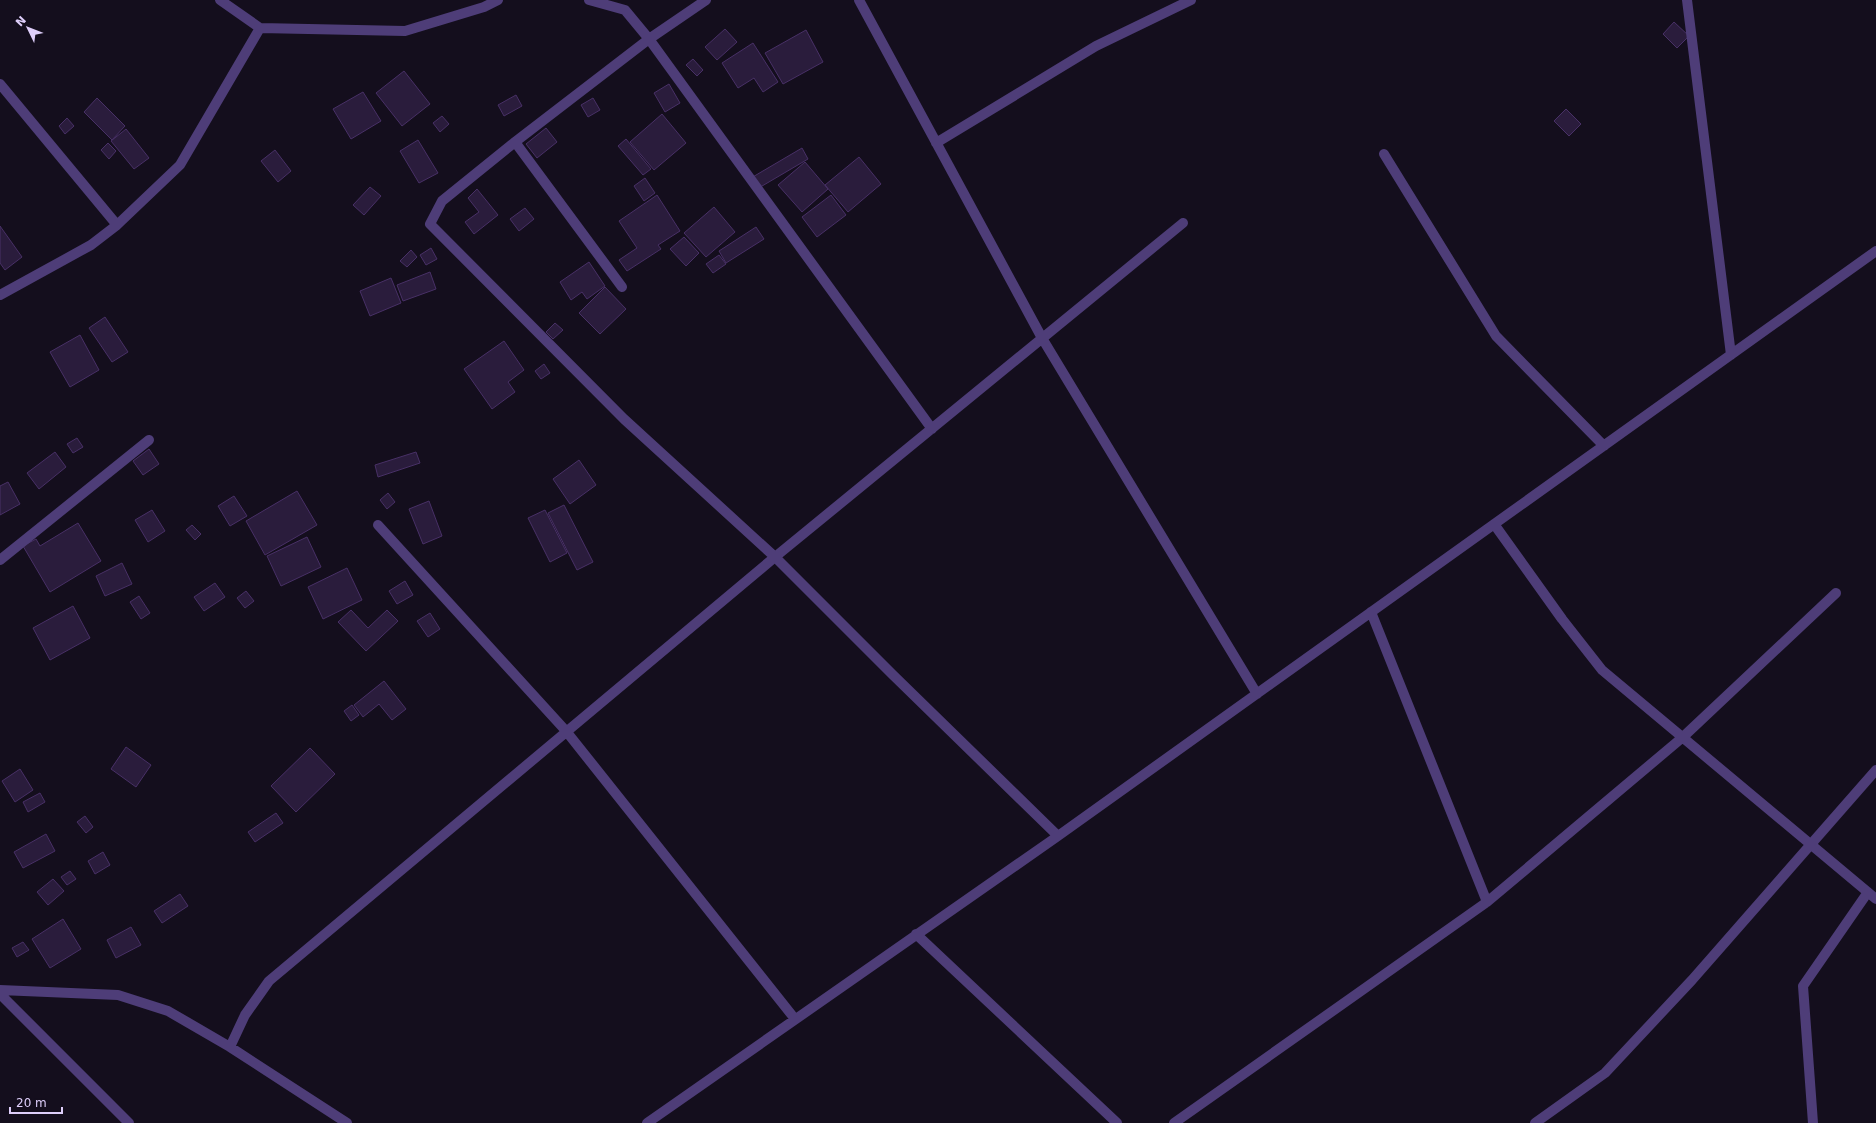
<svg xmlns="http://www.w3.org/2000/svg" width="1876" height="1123" font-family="'DejaVu Sans',sans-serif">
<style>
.building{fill:#2a1c3c;stroke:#483066}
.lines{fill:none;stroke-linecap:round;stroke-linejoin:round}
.minor{stroke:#4e3d78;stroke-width:10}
</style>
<rect width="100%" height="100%" fill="#140e1d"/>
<path class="building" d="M 1674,22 L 1689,36 L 1677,48 L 1663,34 Z
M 725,29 L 737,42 L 717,60 L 705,47 Z
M 806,30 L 823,62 L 783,84 L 765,53 Z
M 753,43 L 778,82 L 763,92 L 754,78 L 738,88 L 722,63 Z
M 693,59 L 703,70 L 697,76 L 686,65 Z
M 404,71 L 430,104 L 402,126 L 376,93 Z
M 669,84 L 680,103 L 665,112 L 654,93 Z
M 363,92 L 381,121 L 351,139 L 333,109 Z
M 516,95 L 522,106 L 504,116 L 498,105 Z
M 97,98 L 125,126 L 112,140 L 84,112 Z
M 593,98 L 600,110 L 588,117 L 581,105 Z
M 1566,109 L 1581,124 L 1569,136 L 1554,121 Z
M 662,114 L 686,143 L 654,170 L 630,142 Z
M 442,116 L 449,124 L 440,132 L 433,123 Z
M 67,118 L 74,126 L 65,134 L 59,126 Z
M 546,128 L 557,142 L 537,158 L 526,144 Z
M 126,129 L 149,158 L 134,169 L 111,141 Z
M 626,139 L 651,169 L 643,175 L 618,146 Z
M 418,140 L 438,173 L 419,183 L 400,151 Z
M 108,143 L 116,151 L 109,159 L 101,150 Z
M 802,148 L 808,159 L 757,189 L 751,178 Z
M 275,150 L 291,171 L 278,182 L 261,161 Z
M 859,157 L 881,184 L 848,212 L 825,185 Z
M 805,162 L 828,189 L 802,212 L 778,185 Z
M 645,178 L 655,193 L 644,201 L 634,186 Z
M 370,187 L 381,196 L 364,215 L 353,205 Z
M 477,189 L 498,215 L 474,234 L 465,222 L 479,212 L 468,198 Z
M 657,195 L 680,231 L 658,245 L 661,249 L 627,271 L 619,260 L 637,248 L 619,221 Z
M 831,195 L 846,215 L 817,237 L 802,217 Z
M 714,207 L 735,232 L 706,257 L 684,233 Z
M 525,208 L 534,219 L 519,231 L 510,219 Z
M 0,226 L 22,257 L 5,270 L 0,263 Z
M 756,227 L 764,239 L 726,263 L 719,251 Z
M 684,237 L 699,253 L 686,266 L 670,249 Z
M 431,248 L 437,259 L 426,265 L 420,255 Z
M 411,250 L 417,257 L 407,267 L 400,261 Z
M 719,255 L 726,264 L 713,273 L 706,264 Z
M 589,262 L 605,286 L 587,299 L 582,292 L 571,300 L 560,282 Z
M 430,272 L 436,289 L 403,301 L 397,285 Z
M 391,278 L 401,303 L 370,316 L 360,291 Z
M 605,287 L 626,309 L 600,334 L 579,313 Z
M 105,317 L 128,352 L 112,362 L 89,328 Z
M 555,323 L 563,330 L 553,339 L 546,332 Z
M 80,335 L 99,370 L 70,387 L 50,352 Z
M 504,341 L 524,370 L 508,382 L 515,392 L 492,409 L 464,369 Z
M 544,364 L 550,373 L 541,379 L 535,371 Z
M 77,438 L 83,447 L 73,453 L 67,444 Z
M 149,449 L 159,464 L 143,475 L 133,461 Z
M 55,452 L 66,467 L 39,489 L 27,473 Z
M 416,452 L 420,463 L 378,477 L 375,465 Z
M 579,460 L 596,485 L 570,504 L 553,479 Z
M 8,482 L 20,504 L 0,515 L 0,486 Z
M 297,491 L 317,525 L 265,555 L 246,521 Z
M 388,493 L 395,502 L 387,509 L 380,500 Z
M 234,496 L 247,516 L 230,526 L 218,506 Z
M 429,501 L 442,536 L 423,544 L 409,509 Z
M 564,505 L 593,562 L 577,570 L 548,513 Z
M 152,510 L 165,531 L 148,542 L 135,520 Z
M 545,510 L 567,553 L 550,562 L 528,518 Z
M 78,523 L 101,561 L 50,592 L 23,546 L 36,539 L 40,546 Z
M 192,525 L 201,534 L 195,540 L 186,530 Z
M 307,537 L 321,567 L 281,586 L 267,556 Z
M 122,563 L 132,584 L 105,596 L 96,576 Z
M 347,568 L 362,600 L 323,619 L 308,587 Z
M 405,581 L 413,595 L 397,604 L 389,591 Z
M 215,583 L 225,597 L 204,611 L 194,597 Z
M 246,591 L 254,601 L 245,608 L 237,598 Z
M 139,596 L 150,613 L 141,619 L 130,602 Z
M 73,606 L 90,638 L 50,660 L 33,628 Z
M 351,610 L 368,628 L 387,610 L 398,621 L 366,651 L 338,622 Z
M 430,613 L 440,629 L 428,637 L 417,621 Z
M 384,681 L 406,709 L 392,720 L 379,704 L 363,717 L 354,705 Z
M 352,705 L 359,715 L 351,721 L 344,711 Z
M 126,747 L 151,765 L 136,787 L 111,769 Z
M 310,748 L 335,774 L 296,812 L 271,786 Z
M 20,769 L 33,790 L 15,802 L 2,781 Z
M 40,793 L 45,802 L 28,812 L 23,802 Z
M 276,813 L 283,823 L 255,842 L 248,832 Z
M 85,816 L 93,827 L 86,833 L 77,822 Z
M 46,834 L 55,851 L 23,868 L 14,852 Z
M 103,852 L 110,865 L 95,874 L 88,861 Z
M 70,871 L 76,879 L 67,885 L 61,877 Z
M 53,879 L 64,891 L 48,905 L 37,892 Z
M 180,894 L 188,906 L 162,923 L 154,911 Z
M 63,919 L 81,949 L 50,968 L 32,939 Z
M 131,927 L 141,945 L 116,958 L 107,940 Z
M 23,942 L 29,950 L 17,957 L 12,948 Z"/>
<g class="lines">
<path class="minor" d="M 220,0 L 260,28 L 405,31 L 484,7 L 498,0
M 589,0 L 625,10 L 649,39 L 932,429
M 706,0 L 649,39 L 515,142 L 442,201 L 430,224 L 624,419 L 775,557 L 892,674 L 1058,836
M 859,0 L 1042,338 L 1257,694
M 1687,0 L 1731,355
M 0,84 L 117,225
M 515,142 L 622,287
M 936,143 L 1096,46 L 1191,0
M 1384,154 L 1496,336 L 1604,446
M 0,295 L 91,245 L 117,225 L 180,165 L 260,28
M 1494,524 L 1562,619 L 1602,670 L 1876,899
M 378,525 L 566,731 L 795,1019
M 0,560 L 149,440
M 1371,612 L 1487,902
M 916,934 L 1117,1123
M 0,990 L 118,995 L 168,1011 L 230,1047 L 347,1123
M 0,994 L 129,1123
M 230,1047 L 245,1015 L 269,981 L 775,557 L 1183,223
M 647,1123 L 1058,836 L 1876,251
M 1174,1123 L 1487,902 L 1683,737 L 1836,593
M 1535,1123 L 1605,1073 L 1692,980 L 1876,770
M 1813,1123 L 1803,986 L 1868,892"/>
</g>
<g transform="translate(28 28) rotate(313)" stroke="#140e1d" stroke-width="3" paint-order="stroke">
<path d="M0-3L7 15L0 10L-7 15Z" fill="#decefa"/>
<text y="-6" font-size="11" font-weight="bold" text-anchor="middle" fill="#decefa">N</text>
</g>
<path d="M10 1107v6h52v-6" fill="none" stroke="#decefa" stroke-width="2"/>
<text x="16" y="1107" font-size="12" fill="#decefa" stroke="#140e1d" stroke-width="3" paint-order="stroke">20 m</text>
</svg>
